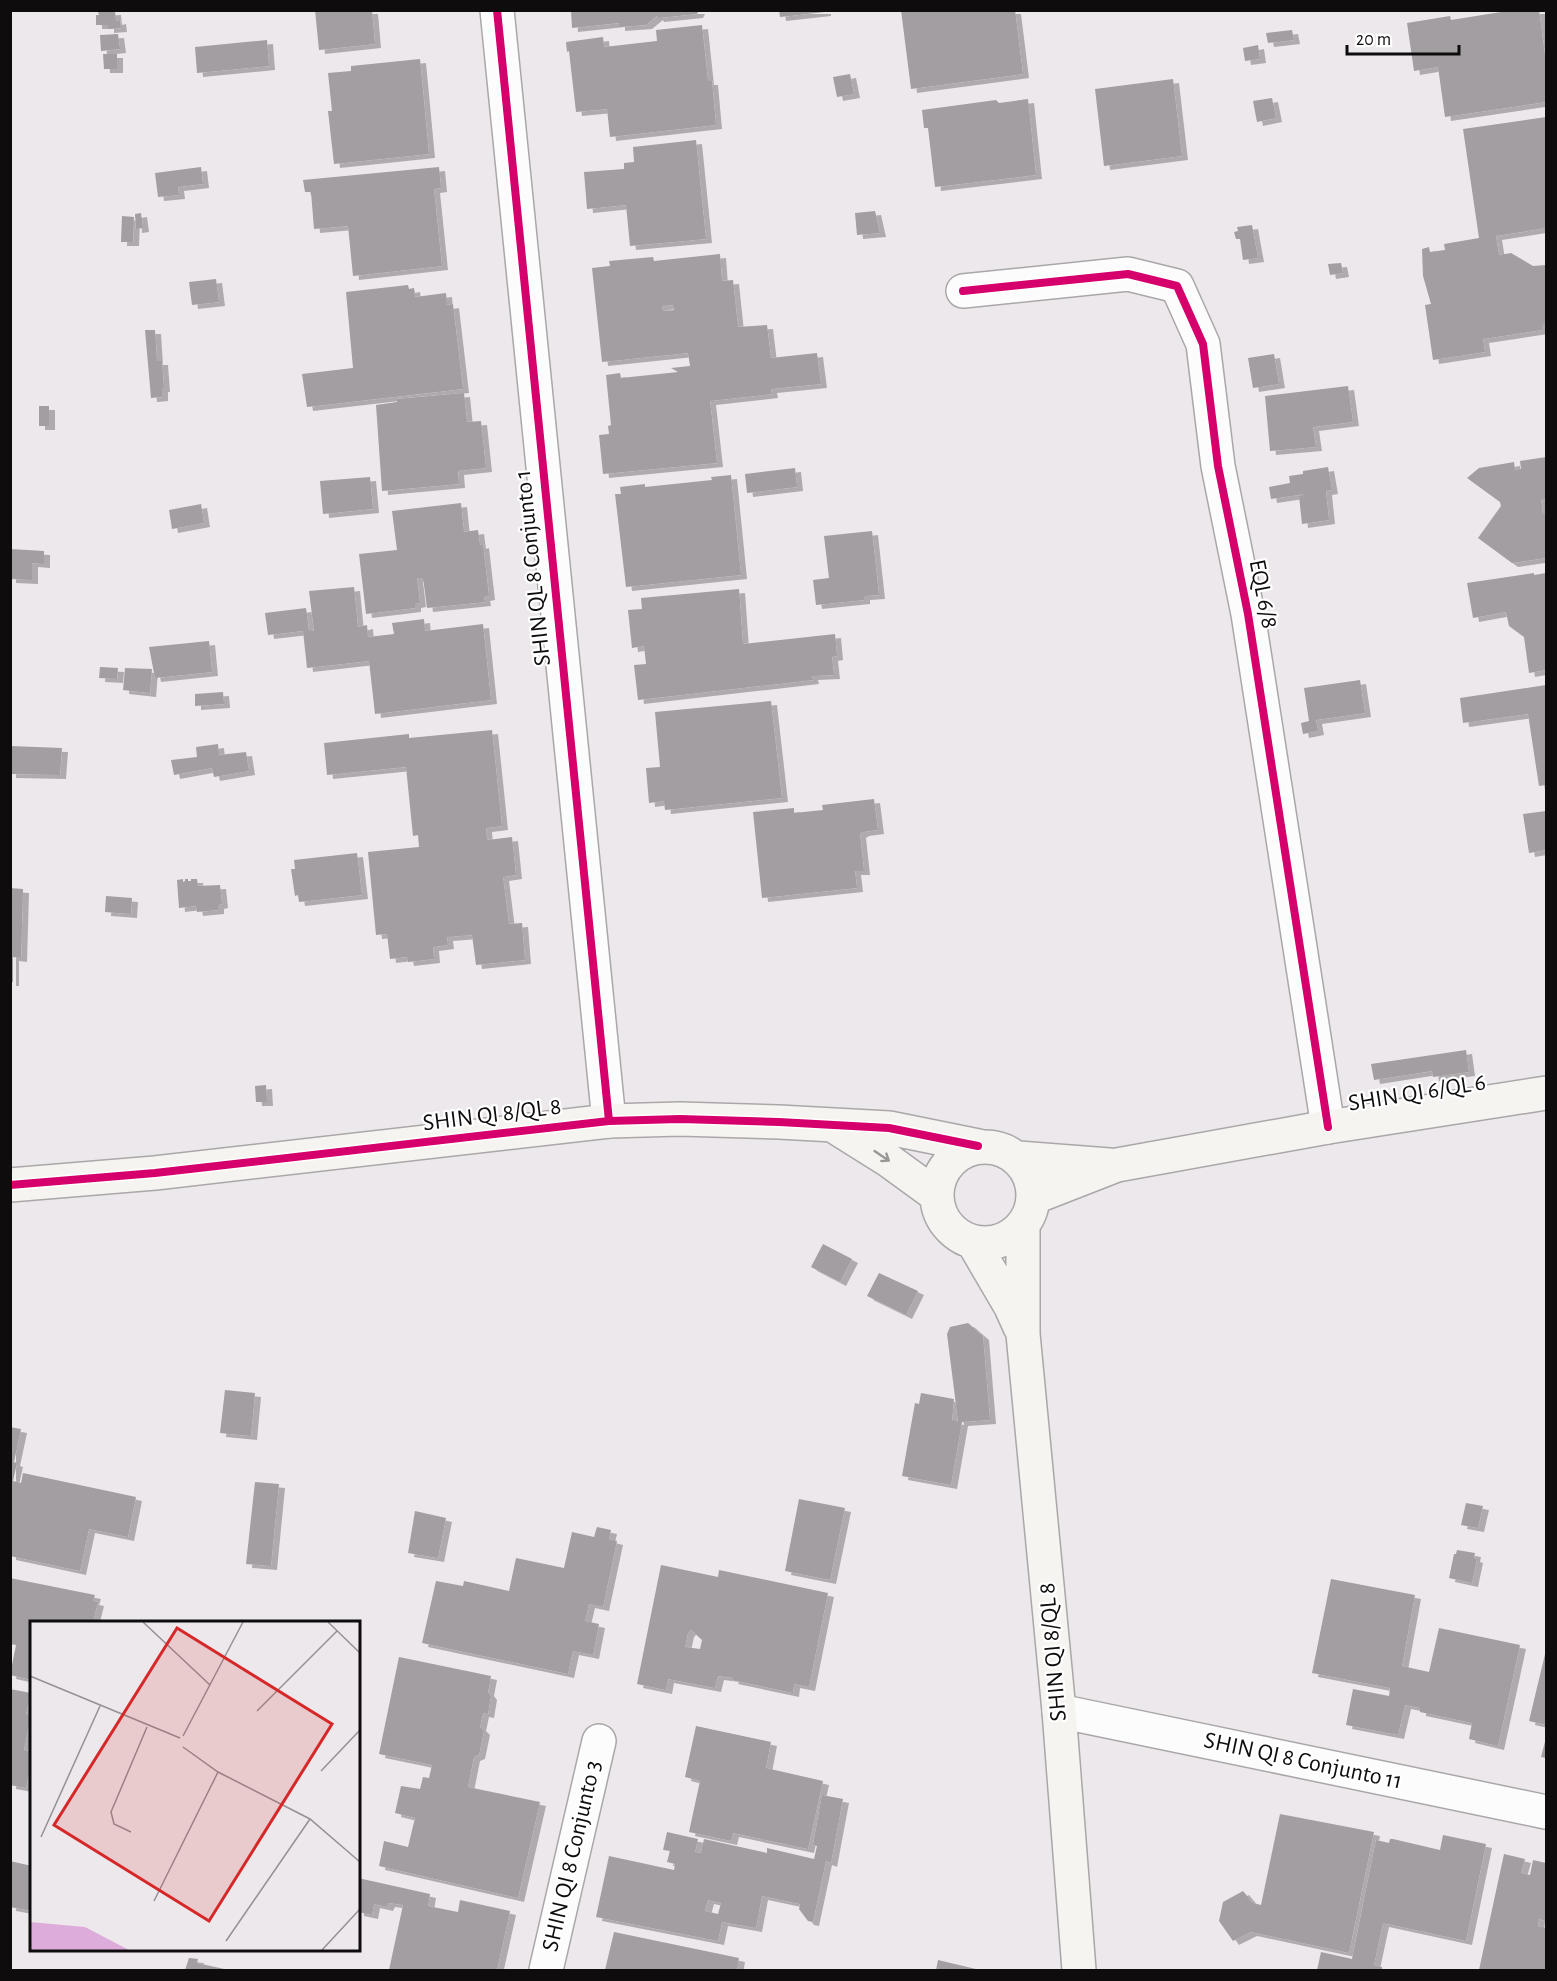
<svg xmlns="http://www.w3.org/2000/svg" width="1557" height="1981" font-family="'Alegreya Sans',sans-serif">
<style>
.building{fill:#a29ea1;fill-rule:evenodd;filter:url(#shadow)}
.lines{fill:none;stroke-linecap:round;stroke-linejoin:round}
.street-casing{stroke:#aaa7a9;stroke-width:36}
.secondary-casing{stroke:#aaa7a9;stroke-width:36}
.street{stroke:#fcfcfc;stroke-width:33}
.secondary{stroke:#f5f4f0;stroke-width:33}
.cycleway-casing{stroke:#fff;stroke-width:11}
.cycleway{stroke:#d6006c;stroke-width:8}
.oneway{stroke:#999796}
.labels{text-anchor:middle;dominant-baseline:central;stroke-width:4.5;stroke-linejoin:round;paint-order:stroke}
.street-label{font-size:24px;fill:#0f0c0e;stroke:#fff}
.inset-road{fill:none;stroke:#949093;stroke-width:1.5}
.view{fill:#d62828;fill-opacity:0.15;stroke:#d62828;stroke-width:3}
.inset-edge{fill:none;stroke:#0f0c0e;stroke-width:3}
</style>
<defs>
<filter id="shadow"><feDropShadow dx="6" dy="4" stdDeviation="0" flood-color="#0004"/></filter>
</defs>
<rect width="100%" height="100%" fill="#ede8ec"/>
<path class="building" d="M 315,10 L 372,10 L 375,44 L 319,50 Z
M 571,10 L 699,10 L 697,14 L 658,18 L 657,16 L 646,25 L 619,27 L 619,23 L 572,28 Z
M 779,10 L 825,10 L 825,12 L 780,17 Z
M 901,10 L 1015,10 L 1023,74 L 911,89 Z
M 1501,10 L 1539,10 L 1546,63 L 1546,102 L 1445,117 L 1438,67 L 1414,71 L 1407,23 L 1450,16 L 1451,20 L 1501,12 Z
M 115,11 L 116,21 L 120,20 L 121,28 L 108,29 L 108,25 L 96,25 L 96,15 L 99,15 L 98,12 Z
M 702,25 L 708,81 L 712,81 L 716,125 L 610,137 L 607,109 L 576,112 L 569,51 L 567,52 L 566,42 L 603,37 L 604,47 L 657,41 L 656,30 Z
M 1292,30 L 1294,40 L 1268,43 L 1266,33 Z
M 118,34 L 120,49 L 101,51 L 100,35 Z
M 267,40 L 269,66 L 197,73 L 195,47 Z
M 1258,45 L 1260,59 L 1245,61 L 1243,48 Z
M 103,54 L 117,54 L 117,69 L 104,69 Z
M 420,59 L 429,154 L 334,164 L 328,111 L 332,111 L 328,73 L 351,71 L 351,66 Z
M 850,74 L 854,94 L 837,97 L 833,77 Z
M 1173,79 L 1182,156 L 1104,166 L 1095,89 Z
M 1272,98 L 1276,118 L 1257,122 L 1253,101 Z
M 1028,99 L 1036,175 L 935,187 L 928,128 L 924,128 L 922,110 L 996,100 L 999,103 Z
M 1546,117 L 1546,228 L 1496,236 L 1499,255 L 1511,253 L 1533,266 L 1546,265 L 1546,324 L 1542,325 L 1542,330 L 1483,339 L 1485,352 L 1433,360 L 1425,305 L 1431,304 L 1423,276 L 1422,249 L 1429,247 L 1430,252 L 1445,250 L 1444,244 L 1479,238 L 1463,129 Z
M 696,140 L 706,239 L 630,246 L 626,205 L 587,209 L 584,172 L 624,169 L 624,163 L 634,162 L 633,147 Z
M 201,167 L 203,184 L 178,187 L 179,195 L 158,197 L 155,173 Z
M 439,167 L 441,188 L 434,189 L 442,266 L 353,276 L 348,226 L 314,229 L 311,192 L 305,192 L 303,180 Z
M 875,211 L 880,233 L 857,235 L 855,213 Z
M 141,213 L 143,228 L 136,229 L 135,214 Z
M 122,216 L 134,217 L 133,242 L 121,242 Z
M 1252,225 L 1258,258 L 1243,260 L 1240,239 L 1236,239 L 1234,232 L 1238,231 L 1237,227 Z
M 720,254 L 722,281 L 733,280 L 738,327 L 767,325 L 771,358 L 817,353 L 821,384 L 771,389 L 772,394 L 710,401 L 717,463 L 603,474 L 599,435 L 609,434 L 608,426 L 611,425 L 606,375 L 620,373 L 621,378 L 678,372 L 671,368 L 690,366 L 688,353 L 602,362 L 592,268 L 610,266 L 609,261 L 653,257 L 654,261 ZM 673,305 L 674,310 L 663,311 L 662,306 Z
M 1341,263 L 1343,273 L 1330,275 L 1328,264 Z
M 216,279 L 219,302 L 192,305 L 189,282 Z
M 408,285 L 409,289 L 414,288 L 415,297 L 446,293 L 447,305 L 453,304 L 463,389 L 307,407 L 302,374 L 353,368 L 346,292 Z
M 145,330 L 155,330 L 157,361 L 162,361 L 164,388 L 162,388 L 162,397 L 151,398 Z
M 1274,354 L 1279,384 L 1253,388 L 1248,358 Z
M 1348,386 L 1353,422 L 1313,427 L 1316,447 L 1270,451 L 1265,396 Z
M 464,393 L 467,422 L 481,421 L 486,468 L 458,471 L 459,484 L 382,491 L 376,405 L 397,402 L 397,399 Z
M 39,406 L 49,406 L 49,426 L 39,426 Z
M 1546,457 L 1546,499 L 1541,500 L 1543,514 L 1546,514 L 1546,558 L 1512,563 L 1478,538 L 1501,506 L 1500,502 L 1467,478 L 1479,468 L 1514,462 L 1515,470 L 1521,469 L 1520,461 Z
M 1328,467 L 1332,490 L 1326,491 L 1329,520 L 1302,524 L 1299,496 L 1305,494 L 1271,499 L 1269,487 L 1290,483 L 1289,476 L 1303,474 L 1303,471 Z
M 795,468 L 797,487 L 747,493 L 745,474 Z
M 731,475 L 741,575 L 626,587 L 615,494 L 621,494 L 620,487 L 645,484 L 645,487 L 712,480 L 711,477 Z
M 370,477 L 373,509 L 323,514 L 320,481 Z
M 461,503 L 464,532 L 478,530 L 480,545 L 483,544 L 489,596 L 484,597 L 485,602 L 427,608 L 423,578 L 417,578 L 420,603 L 415,604 L 415,608 L 366,614 L 359,554 L 397,550 L 392,511 Z
M 201,504 L 204,523 L 172,529 L 169,510 Z
M 872,531 L 879,595 L 864,596 L 864,600 L 816,605 L 813,580 L 829,578 L 824,536 Z
M 10,549 L 44,551 L 44,564 L 32,563 L 32,580 L 10,579 Z
M 1534,573 L 1534,575 L 1546,573 L 1546,670 L 1529,673 L 1524,637 L 1509,626 L 1506,612 L 1473,618 L 1467,583 Z
M 354,587 L 358,627 L 367,625 L 368,637 L 394,634 L 392,623 L 424,619 L 425,631 L 483,624 L 491,700 L 375,714 L 369,661 L 307,668 L 303,631 L 268,635 L 265,613 L 306,608 L 309,631 L 314,631 L 309,591 Z
M 739,589 L 743,644 L 835,634 L 837,656 L 832,657 L 834,675 L 812,676 L 813,680 L 638,700 L 634,665 L 646,664 L 644,646 L 632,648 L 628,610 L 642,609 L 641,598 Z
M 209,641 L 212,672 L 155,678 L 149,647 Z
M 100,667 L 118,668 L 117,679 L 99,678 Z
M 125,668 L 152,669 L 150,693 L 123,690 Z
M 1360,680 L 1365,713 L 1316,720 L 1318,731 L 1303,734 L 1301,723 L 1309,721 L 1304,688 Z
M 1546,685 L 1546,785 L 1539,786 L 1528,714 L 1463,723 L 1460,698 Z
M 223,692 L 224,704 L 195,706 L 195,694 Z
M 771,701 L 782,798 L 665,810 L 664,801 L 649,803 L 646,768 L 660,767 L 655,712 Z
M 492,730 L 502,826 L 486,828 L 487,840 L 512,837 L 516,875 L 503,877 L 509,924 L 522,923 L 525,960 L 476,965 L 472,935 L 447,937 L 448,945 L 433,947 L 434,959 L 408,962 L 407,957 L 390,959 L 387,934 L 376,935 L 368,852 L 419,847 L 418,835 L 413,836 L 406,767 L 327,775 L 324,743 L 409,734 L 409,738 Z
M 218,744 L 219,755 L 246,752 L 249,771 L 214,777 L 212,768 L 174,775 L 171,760 L 197,757 L 196,747 Z
M 10,746 L 62,748 L 60,775 L 10,774 Z
M 874,799 L 878,830 L 863,832 L 860,834 L 864,871 L 855,871 L 857,888 L 762,898 L 753,812 L 794,808 L 794,813 L 823,810 L 822,805 Z
M 1546,811 L 1546,850 L 1529,853 L 1523,814 Z
M 357,853 L 362,895 L 299,902 L 298,895 L 295,896 L 291,869 L 295,869 L 294,860 Z
M 183,879 L 183,882 L 185,881 L 185,879 L 188,879 L 188,881 L 191,881 L 191,879 L 197,879 L 198,886 L 220,885 L 222,904 L 218,905 L 218,910 L 197,912 L 196,906 L 179,908 L 177,880 Z
M 10,888 L 23,889 L 21,958 L 13,957 L 13,982 L 10,982 Z
M 106,896 L 132,898 L 131,914 L 105,912 Z
M 1466,1050 L 1469,1072 L 1433,1077 L 1432,1071 L 1374,1080 L 1371,1064 Z
M 266,1085 L 267,1102 L 256,1102 L 255,1086 Z
M 823,1244 L 852,1259 L 840,1282 L 811,1267 Z
M 879,1273 L 918,1291 L 906,1315 L 867,1296 Z
M 968,1323 L 983,1336 L 990,1420 L 962,1422 L 951,1485 L 902,1476 L 915,1403 L 919,1404 L 921,1393 L 954,1399 L 952,1420 L 958,1421 L 947,1334 L 950,1327 Z
M 225,1390 L 255,1393 L 251,1436 L 220,1433 Z
M 10,1427 L 21,1429 L 14,1462 L 17,1463 L 13,1481 L 21,1483 L 23,1473 L 136,1497 L 128,1537 L 89,1529 L 80,1571 L 10,1556 Z
M 255,1482 L 279,1484 L 271,1566 L 246,1564 Z
M 799,1499 L 845,1508 L 830,1580 L 785,1571 Z
M 1466,1503 L 1483,1506 L 1478,1528 L 1461,1525 Z
M 415,1511 L 446,1518 L 438,1558 L 408,1553 Z
M 597,1527 L 611,1530 L 609,1539 L 617,1541 L 603,1607 L 589,1604 L 585,1621 L 599,1624 L 593,1655 L 573,1651 L 568,1674 L 422,1643 L 436,1581 L 463,1586 L 464,1581 L 509,1591 L 516,1558 L 564,1568 L 572,1532 L 594,1537 Z
M 1457,1550 L 1475,1553 L 1474,1558 L 1477,1559 L 1472,1583 L 1449,1578 L 1454,1554 L 1456,1554 Z
M 661,1565 L 718,1577 L 719,1570 L 828,1593 L 809,1687 L 794,1684 L 793,1693 L 732,1680 L 733,1678 L 718,1676 L 715,1688 L 668,1679 L 666,1690 L 637,1684 ZM 691,1630 L 702,1640 L 700,1649 L 685,1647 L 688,1633 Z
M 10,1578 L 95,1595 L 93,1601 L 98,1602 L 93,1622 L 32,1622 L 32,1680 L 10,1675 L 16,1645 L 10,1644 Z
M 1331,1579 L 1415,1595 L 1402,1666 L 1429,1672 L 1439,1628 L 1520,1645 L 1498,1746 L 1469,1739 L 1472,1723 L 1420,1712 L 1420,1708 L 1405,1705 L 1398,1735 L 1346,1725 L 1353,1689 L 1389,1696 L 1390,1688 L 1312,1673 Z
M 1546,1650 L 1546,1725 L 1529,1721 Z
M 399,1657 L 491,1676 L 488,1692 L 491,1696 L 488,1714 L 483,1713 L 480,1727 L 484,1731 L 479,1755 L 474,1757 L 468,1787 L 540,1802 L 518,1898 L 379,1866 L 384,1841 L 408,1847 L 415,1818 L 395,1813 L 401,1786 L 420,1789 L 423,1777 L 429,1778 L 432,1765 L 379,1754 Z
M 10,1689 L 31,1693 L 26,1714 L 31,1715 L 24,1750 L 32,1752 L 32,1761 L 26,1788 L 10,1785 Z
M 696,1726 L 771,1742 L 766,1768 L 823,1781 L 808,1849 L 733,1833 L 731,1841 L 689,1832 L 700,1781 L 685,1777 Z
M 1546,1738 L 1546,1758 L 1541,1757 Z
M 822,1795 L 843,1799 L 831,1863 L 826,1861 L 813,1922 L 808,1921 L 799,1909 L 800,1904 L 762,1896 L 756,1928 L 722,1922 L 718,1941 L 596,1917 L 609,1856 L 674,1870 L 675,1864 L 667,1862 L 670,1851 L 663,1850 L 667,1832 L 698,1839 L 695,1852 L 701,1853 L 704,1839 L 767,1853 L 767,1848 L 814,1859 L 817,1846 L 813,1845 ZM 708,1900 L 721,1903 L 718,1914 L 705,1911 Z
M 1280,1814 L 1374,1832 L 1349,1953 L 1251,1932 L 1233,1941 L 1219,1921 L 1223,1902 L 1243,1891 L 1253,1903 L 1261,1905 Z
M 1443,1835 L 1486,1844 L 1466,1941 L 1383,1923 L 1374,1965 L 1382,1967 L 1382,1970 L 1317,1970 L 1321,1952 L 1352,1959 L 1376,1840 L 1389,1843 L 1390,1839 L 1393,1839 L 1440,1850 Z
M 1504,1854 L 1525,1859 L 1521,1873 L 1530,1875 L 1533,1860 L 1546,1863 L 1546,1921 L 1539,1919 L 1538,1926 L 1546,1928 L 1546,1970 L 1479,1970 Z
M 10,1861 L 32,1866 L 32,1911 L 10,1907 Z
M 358,1878 L 430,1894 L 428,1906 L 458,1912 L 460,1900 L 510,1911 L 497,1970 L 389,1970 L 403,1905 L 389,1903 L 387,1907 L 374,1904 L 372,1915 L 358,1912 Z
M 614,1932 L 739,1958 L 737,1970 L 605,1970 Z
M 189,1958 L 198,1959 L 197,1963 L 229,1970 L 185,1970 Z
M 938,1960 L 980,1970 L 936,1970 Z"/>
<g class="lines">
<defs>
<path id="street" d="M 497,10 L 609,1121
M 963,291 L 1128,274 L 1177,286 L 1203,344 L 1218,466 L 1248,614 L 1328,1127
M 1059,1711 L 1546,1812
M 546,1970 L 599,1741"/>
<path id="secondary" d="M 837,1128 L 888,1160 L 936,1195
M937 1195a48 48 0 1 1 96 0a48 48 0 1 1-96 0Z
M 1018,1158 L 1109,1165
M 10,1185 L 155,1173 L 609,1121 L 680,1119 L 779,1122 L 889,1128 L 978,1146
M 1035,1197 L 1117,1165 L 1328,1127 L 1546,1093
M 1023,1226 L 1023,1334 L 1059,1711 L 1079,1970
M 973,1242 L 1011,1307 L 1020,1327"/>
</defs>
<use href="#street" class="street-casing"/>
<use href="#secondary" class="secondary-casing"/>
<use href="#street" class="street"/>
<use href="#secondary" class="secondary"/>
<defs>
<path id="cycleway" d="M 497,10 L 609,1121
M 963,291 L 1128,274 L 1177,286 L 1203,344 L 1218,466 L 1248,614 L 1328,1127
M 10,1185 L 155,1173 L 609,1121 L 680,1119 L 779,1122 L 889,1128 L 978,1146"/>
</defs>
<use href="#cycleway" class="cycleway-casing"/>
<use href="#cycleway" class="cycleway"/>
</g>
<defs><path id="oneway-shaft" d="M-6 0H5M1.5-3L5.5 0L1.5 3" fill="none" stroke-width="1.6" stroke-linecap="round" stroke-linejoin="round" transform="scale(1.5)"/></defs>
<use class="oneway" href="#oneway-shaft" transform="translate(882 1156) rotate(34)"/>
<g class="labels">
<g class="street-label">
<text transform="translate(533 568) rotate(-96)">SHIN QL 8 Conjunto 1</text>
<text transform="translate(1263 594) rotate(79)">EQL 6/8</text>
<text transform="translate(1417 1093) rotate(-9)">SHIN QI 6/QL 6</text>
<text transform="translate(492 1115) rotate(-7)">SHIN QI 8/QL 8</text>
<text transform="translate(1053 1652) rotate(-95)">SHIN QI 8/QL 8</text>
<text transform="translate(1303 1761) rotate(12)">SHIN QI 8 Conjunto 11</text>
<text transform="translate(572 1856) rotate(-77)">SHIN QI 8 Conjunto 3</text>
</g>
</g>
<g transform="translate(30 1621)">
<rect width="330" height="330" fill="#ede8ec"/>
<path d="M 0,301 L 55,306 L 99,329 L 0,329 Z" fill="#deacda"/>
<path class="inset-road" d="M 113,1 L 180,64M 298,1 L 330,32M 0,55 L 150,117M 227,90 L 307,10M 153,115 L 213,1M 153,126 L 188,151 L 280,198 L 330,241M 291,150 L 330,109M 101,211 L 84,203 L 81,191 L 117,106M 11,216 L 70,85M 124,280 L 188,151M 196,320 L 280,198M 292,329 L 330,288"/>
<path class="view" d="M 147,7 L 302,103 L 179,300 L 24,204 Z"/>
<rect width="330" height="330" class="inset-edge"/>
</g>
<rect width="1557" height="1981" fill="none" stroke="#0f0c0e" stroke-width="24"/>
<path d="M1347 45v9h112v-9" fill="none" stroke="#0f0c0e" stroke-width="3"/>
<text x="1356" y="45" font-size="18" fill="#0f0c0e" stroke="#ffffff" stroke-width="4.5" paint-order="stroke">20 m</text>
</svg>
